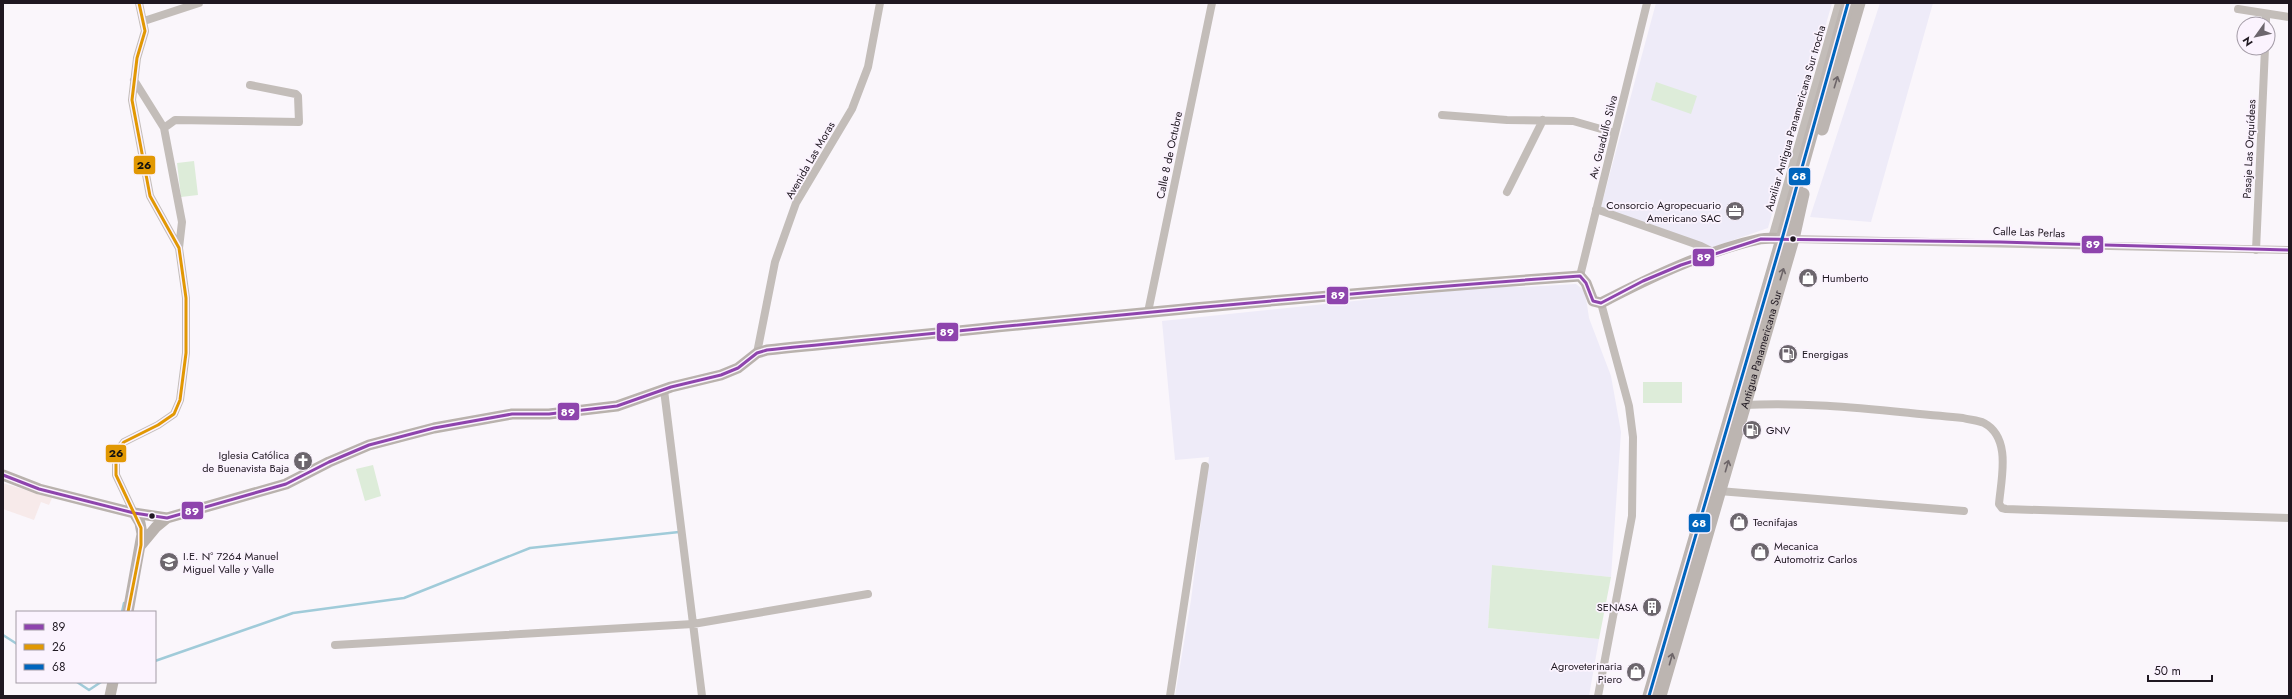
<svg xmlns="http://www.w3.org/2000/svg" width="2292" height="699" font-family="Jost,sans-serif">
<style>
.industrial{fill:#eeebf8}
.education{fill:#f7eaea}
.green{fill:#ddecd9}
.lines{fill:none;stroke-linecap:round;stroke-linejoin:round}
.stream{stroke:#a0cbd9;stroke-width:2.5}
.street{stroke:#c3bdb9;stroke-width:8}
.secondary{stroke:#b9b2ad;stroke-width:11}
.primary{stroke:#bcb5b1;stroke-width:13}
.bus-1-casing{stroke:#fbf3fe;stroke-width:6}
.bus-2-casing{stroke:#fbf3fe;stroke-width:6}
.bus-3-casing{stroke:#fbf3fe;stroke-width:6}
.bus-1{stroke:#8e44ad;stroke-width:3}
.bus-2{stroke:#e19803;stroke-width:3}
.bus-3{stroke:#0065bd;stroke-width:3}
.oneway{stroke:#6e6669}
.bus-dot{fill:#1f1821;stroke:#fbf3fe;stroke-width:1.5}
.labels{text-anchor:middle;dominant-baseline:central;stroke-width:3.5;stroke-linejoin:round;paint-order:stroke}
.street-label{font-size:11px;fill:#1f1821;stroke:#fbf3fe}
.poi-label{font-size:11px;fill:#1f1821;stroke:#fbf3fe;text-anchor:start}
.line-badge{stroke:#fbf3fe;stroke-width:1.5}
.badge-label{font-size:11px;text-anchor:middle;font-weight:bold;fill:#fff}
.pale-badge-label{font-size:11px;text-anchor:middle;font-weight:bold;fill:#111}
</style>
<rect width="100%" height="100%" fill="#faf6fb"/>
<path class="industrial" d="M 1656,3 L 1832,3 L 1768,228 L 1699,252 L 1690,244 L 1599,214 Z
M 1880,3 L 1933,3 L 1871,222 L 1810,217 Z
M 1576,284 L 1585,291 L 1589,318 L 1611,376 L 1621,432 L 1611,577 L 1492,565 L 1488,628 L 1599,639 L 1589,696 L 1175,696 L 1191,600 L 1209,457 L 1175,460 L 1162,321 L 1489,287 L 1523,287 Z"/>
<path class="education" d="M 3,483 L 52,498 L 49,505 L 41,502 L 34,520 L 3,509 Z"/>
<path class="green" d="M 1656,82 L 1697,96 L 1691,114 L 1651,100 Z
M 194,161 L 198,195 L 181,197 L 177,163 Z
M 1643,382 L 1682,382 L 1682,403 L 1643,403 Z
M 373,465 L 381,496 L 365,501 L 356,469 Z
M 1492,565 L 1611,577 L 1599,639 L 1488,628 Z"/>
<g class="lines">
<path class="stream" d="M 122,612 L 124,603
M 3,635 L 17,644
M 155,661 L 293,613 L 404,598 L 530,548 L 679,532
M 77,682 L 89,690 L 101,682"/>
<path class="street" d="M 2238,9 L 2289,17
M 144,21 L 199,3
M 2266,24 L 2266,15
M 134,80 L 164,128 L 182,222 L 179,248
M 1442,115 L 1507,120 L 1573,121 L 1615,133
M 164,128 L 175,120 L 299,122 L 298,96 L 296,94 L 250,85
M 1507,192 L 1543,120
M 1596,209 L 1701,246 L 1715,253
M 1772,238 L 1839,3
M 1793,239 L 2289,250
M 2256,250 L 2265,48
M 1580,276 L 1647,3
M 1148,312 L 1212,3
M 757,353 L 775,262 L 796,203 L 852,109 L 868,67 L 880,3
M 664,390 L 702,696
M 1744,405 C 1818,401 1890,412 1963,418 C 1970,420 1978,420 1984,423 C 2012,438 2001,479 1999,504 L 2002,508 L 2006,509 L 2289,518
M 1719,491 L 1964,511
M 134,513 L 116,475 L 116,453 L 124,442 L 158,425 L 174,414 L 180,400 L 186,353 L 186,298 L 179,248 L 150,196 L 132,100 L 137,58 L 145,31 L 139,3
M 335,645 L 693,624 L 868,594
M 1170,696 L 1205,466
M 1598,696 L 1632,516 L 1633,437 L 1629,406 L 1601,303"/>
<path class="secondary" d="M 3,475 L 39,489 L 134,513 L 167,518 L 286,484 L 329,462 L 369,445 L 434,428 L 512,414 L 549,414 L 617,406 L 671,387 L 721,375 L 738,368 L 757,353 L 767,350 C 1038,323 1308,295 1580,276 L 1586,283 L 1593,301 L 1601,303 C 1651,277 1705,251 1760,239 C 1770,237 1781,239 1791,239
M 141,545 L 156,527 L 167,518
M 128,612 L 142,534 L 140,523 L 134,513
M 110,696 L 113,682"/>
<g class="primary">
<path d="M 1822,129 L 1859,3"/>
<path d="M 1649,696 L 1782,239 L 1848,3"/>
<path id="s1" d="M 1660,696 L 1793,239 L 1803,194"/>
</g>
<defs>
<path id="bus-1" d="M 3,475 L 39,489 L 134,513 L 167,518 L 286,484 L 329,462 L 369,445 L 434,428 L 512,414 L 549,414 L 617,406 L 671,387 L 721,375 L 738,368 L 757,353 L 767,350 C 1038,323 1308,295 1580,276 L 1586,283 L 1593,301 L 1601,303 L 1643,281 L 1681,265 L 1761,239 L 2000,242 L 2289,250"/>
<path id="bus-2" d="M 128,612 L 141,545 L 141,528 L 116,475 L 116,453 L 124,442 L 158,425 L 174,414 L 180,400 L 186,353 L 186,298 L 179,248 L 150,196 L 132,100 L 137,58 L 145,31 L 139,3"/>
<path id="bus-3" d="M 1649,696 L 1782,239 L 1848,3"/>
</defs>
<use href="#bus-1" class="bus-1-casing"/>
<use href="#bus-2" class="bus-2-casing"/>
<use href="#bus-3" class="bus-3-casing"/>
<use href="#bus-1" class="bus-1"/>
<use href="#bus-2" class="bus-2"/>
<use href="#bus-3" class="bus-3"/>
</g>
<defs><path id="oneway-shaft" d="M-6 0H5M1.5-3L5.5 0L1.5 3" fill="none" stroke-width="1.6" stroke-linecap="round" stroke-linejoin="round"/></defs>
<g class="oneway">
<use href="#oneway-shaft" transform="translate(1836 82) rotate(-73)"/>
<use href="#oneway-shaft" transform="translate(1782 274) rotate(-73)"/>
<use href="#oneway-shaft" transform="translate(1727 466) rotate(-74)"/>
<use href="#oneway-shaft" transform="translate(1671 659) rotate(-74)"/>
</g>
<defs>
<symbol id="office-disc" viewBox="-11 -11 22 22"><circle r="9.5" fill="#6c666d" stroke="#fbf3fe"/><path d="M-6-3h4V-5.5h4V-3h4V5H-6ZM-1-4.5V-3h2v-1.5ZM-6 0V1H6V0Z" fill="#fff"/></symbol>
<symbol id="shop-disc" viewBox="-11 -11 22 22"><circle r="9.5" fill="#6c666d" stroke="#fbf3fe"/><path d="M-5-2.5h2.3a2.7 3.5 0 0 1 5.4 0H5L5.5 6h-11ZM-1.5-2.5h3a1.5 2.3 0 0 0-3 0Z" fill="#fff"/></symbol>
<symbol id="fuel-disc" viewBox="-11 -11 22 22"><circle r="9.5" fill="#6c666d" stroke="#fbf3fe"/><path d="M-5.5-6h7V0h2V4h1.3V-2.5L3-4.5l.8-.8L6-3V5H2.5V1h-1V6h-7ZM-4.2-4.7v3.2H.2V-4.7Z" fill="#fff"/></symbol>
<symbol id="church-disc" viewBox="-11 -11 22 22"><circle r="9.5" fill="#6c666d" stroke="#fbf3fe"/><path d="M-1.2-6h2.4v3.5h3.3v2.4h-3.3V6h-2.4V-.1h-3.3v-2.4h3.3Z" fill="#fff"/></symbol>
<symbol id="school-disc" viewBox="-11 -11 22 22"><circle r="9.5" fill="#6c666d" stroke="#fbf3fe"/><path d="M0-5L7-2L0 1L-7-2ZM-4 1L0 2.5L4 1V4Q0 6-4 4Z" fill="#fff"/></symbol>
<symbol id="building-disc" viewBox="-11 -11 22 22"><circle r="9.5" fill="#6c666d" stroke="#fbf3fe"/><path d="M-4-6H4V6H1V3H-1V6H-4ZM-2.5-4.3h1.7v1.8h-1.7ZM.8-4.3h1.7v1.8H.8ZM-2.5-1h1.7V.8h-1.7ZM.8-1h1.7V.8H.8Z" fill="#fff"/></symbol>
</defs>
<g fill-rule="evenodd">
<use href="#office-disc" x="1724" y="200" width="22" height="22"/>
<use href="#shop-disc" x="1797" y="267" width="22" height="22"/>
<use href="#fuel-disc" x="1777" y="343" width="22" height="22"/>
<use href="#fuel-disc" x="1741" y="419" width="22" height="22"/>
<use href="#church-disc" x="292" y="450" width="22" height="22"/>
<use href="#shop-disc" x="1728" y="511" width="22" height="22"/>
<use href="#shop-disc" x="1749" y="541" width="22" height="22"/>
<use href="#school-disc" x="158" y="551" width="22" height="22"/>
<use href="#building-disc" x="1641" y="596" width="22" height="22"/>
<use href="#shop-disc" x="1625" y="661" width="22" height="22"/>
</g>
<g class="bus-dot">
<circle cx="1793" cy="239" r="3.5"/>
<circle cx="152" cy="516" r="3.5"/>
</g>
<g class="labels">
<g class="street-label">
<text transform="translate(1795 118) rotate(-74)">Auxiliar Antigua Panamericana Sur trocha</text>
<text transform="translate(1603 137) rotate(-76)">Av. Guadulfo Silva</text>
<text transform="translate(2249 149) rotate(-87)">Pasaje Las Orquídeas</text>
<text transform="translate(1169 155) rotate(-78)">Calle 8 de Octubre</text>
<text transform="translate(810 160) rotate(-60)">Avenida Las Moras</text>
<text transform="translate(2029 232) rotate(2)">Calle Las Perlas</text>
<text stroke="none"><textPath href="#s1" startOffset="361">Antigua Panamericana Sur</textPath></text>
</g>
<g class="poi-label">
<text x="1721" y="205" text-anchor="end">Consorcio Agropecuario<tspan x="1721" dy="13">Americano SAC</tspan></text>
<text x="1822" y="278">Humberto</text>
<text x="1802" y="354">Energigas</text>
<text x="1766" y="430">GNV</text>
<text x="289" y="455" text-anchor="end">Iglesia Católica<tspan x="289" dy="13">de Buenavista Baja</tspan></text>
<text x="1753" y="522">Tecnifajas</text>
<text x="1774" y="546">Mecanica<tspan x="1774" dy="13">Automotriz Carlos</tspan></text>
<text x="183" y="556">I.E. N° 7264 Manuel<tspan x="183" dy="13">Miguel Valle y Valle</tspan></text>
<text x="1638" y="607" text-anchor="end">SENASA</text>
<text x="1622" y="666" text-anchor="end">Agroveterinaria<tspan x="1622" dy="13">Piero</tspan></text>
</g>
</g>
<g class="line-badge">
<rect x="133" y="155" width="23" height="20" rx="4" fill="#e19803"/>
<rect x="1788" y="167" width="23" height="19" rx="4" fill="#0065bd"/>
<rect x="2081" y="235" width="23" height="19" rx="4" fill="#8e44ad"/>
<rect x="1692" y="248" width="23" height="19" rx="4" fill="#8e44ad"/>
<rect x="1326" y="286" width="23" height="19" rx="4" fill="#8e44ad"/>
<rect x="936" y="322" width="23" height="20" rx="4" fill="#8e44ad"/>
<rect x="557" y="402" width="23" height="19" rx="4" fill="#8e44ad"/>
<rect x="105" y="444" width="22" height="19" rx="4" fill="#e19803"/>
<rect x="181" y="501" width="23" height="19" rx="4" fill="#8e44ad"/>
<rect x="1688" y="513" width="23" height="20" rx="4" fill="#0065bd"/>
</g>
<g class="badge-label">
<text x="1799" y="180">68</text>
<text x="2093" y="248">89</text>
<text x="1704" y="261">89</text>
<text x="1338" y="299">89</text>
<text x="947" y="336">89</text>
<text x="568" y="416">89</text>
<text x="192" y="515">89</text>
<text x="1699" y="527">68</text>
</g>
<g class="pale-badge-label">
<text x="144" y="169">26</text>
<text x="116" y="457">26</text>
</g>
<rect width="2292" height="699" fill="none" stroke="#1f1821" stroke-width="8"/>
<rect x="16" y="611" width="140" height="72" fill="#fbf3fe" stroke="#a39ba6"/>
<rect x="24" y="624" width="20" height="6" fill="#8e44ad" stroke="#a39ba6"/>
<text x="52" y="631" font-size="12" fill="#1f1821">89</text>
<rect x="24" y="644" width="20" height="6" fill="#e19803" stroke="#a39ba6"/>
<text x="52" y="651" font-size="12" fill="#1f1821">26</text>
<rect x="24" y="664" width="20" height="6" fill="#0065bd" stroke="#a39ba6"/>
<text x="52" y="671" font-size="12" fill="#1f1821">68</text>
<g transform="translate(2256 36) rotate(237)"><circle r="19" fill="#fbf3fe" stroke="#a39ba6"/>
<path d="M0-3L7 15L0 10L-7 15Z" fill="#6c666d"/>
<text y="-6" font-size="11" font-weight="bold" text-anchor="middle" fill="#1f1821">N</text>
</g>
<path d="M2148 675v6h64v-6" fill="none" stroke="#1f1821" stroke-width="2"/>
<text x="2154" y="675" font-size="12" fill="#1f1821" stroke="#fbf3fe" stroke-width="3" paint-order="stroke">50 m</text>
</svg>
